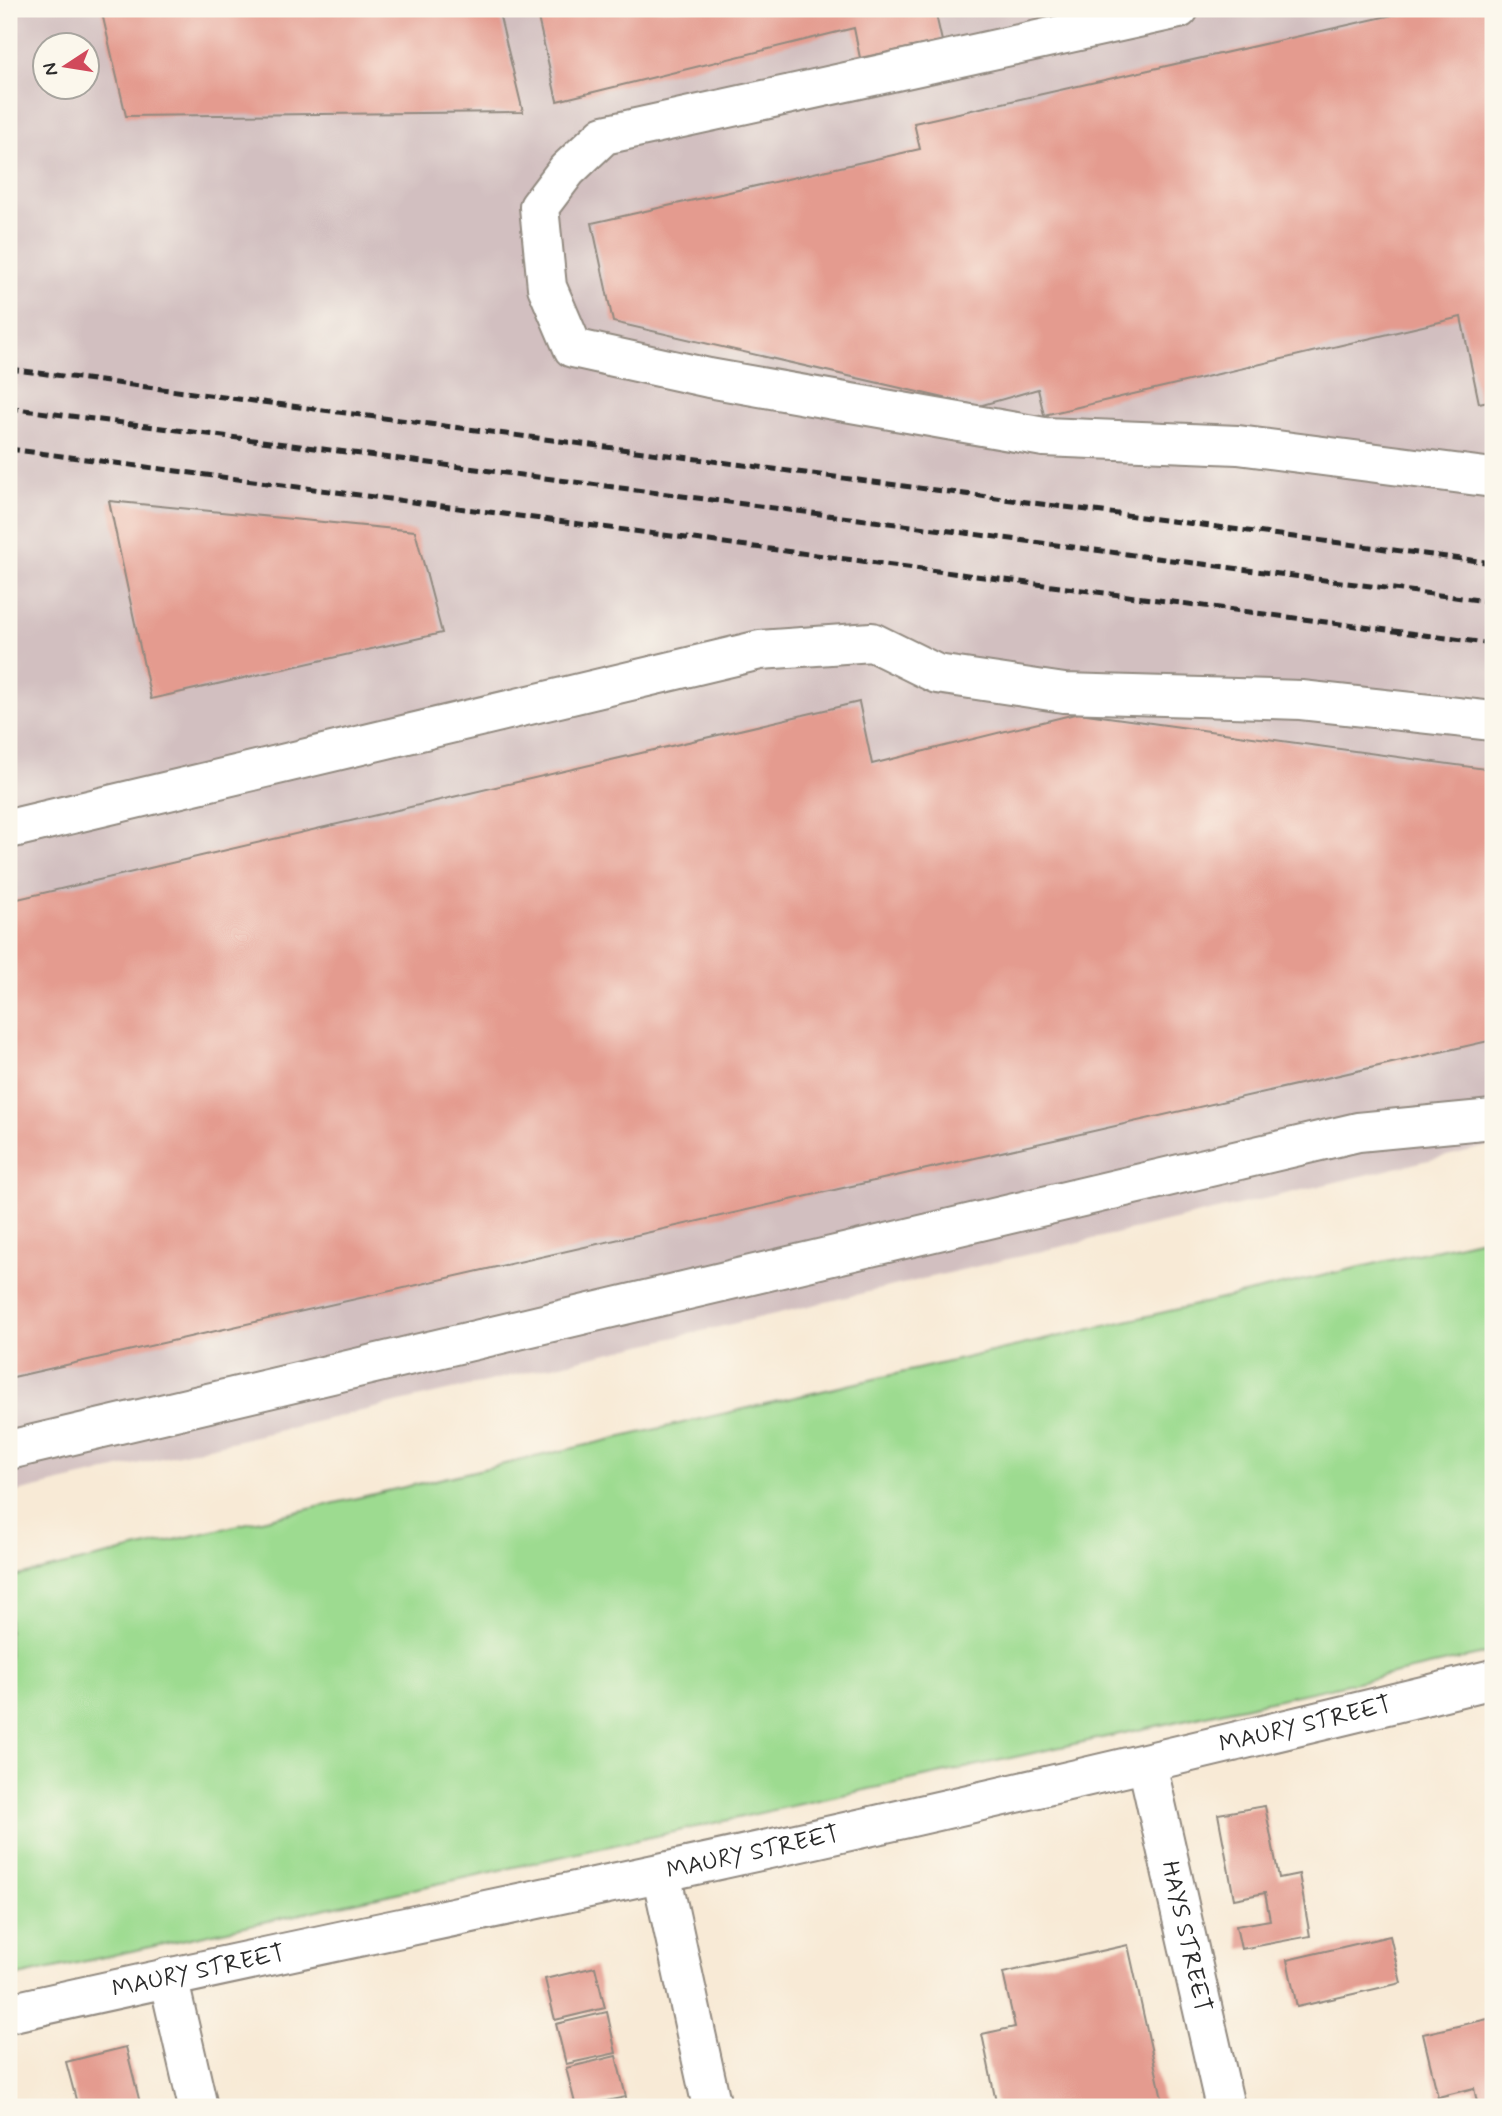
<svg xmlns="http://www.w3.org/2000/svg" width="1502" height="2116" font-family="Mynerve,sans-serif">
<style>
.industrial{fill:#d2bfc0;fill-rule:evenodd}
.green{fill:#9ddb90;stroke:#64835e;stroke-width:2}
.building{fill:#e49b8f}
.lines{fill:none;stroke-linecap:round;stroke-linejoin:round}
.minor-casing{stroke:#928a80;stroke-width:42}
.minor{stroke:#fff;stroke-width:38}
.rail{stroke:#2b2b2b;stroke-width:5;stroke-dasharray:10 5;stroke-linecap:butt}
.labels{text-anchor:middle;dominant-baseline:central;stroke-width:5;stroke-linejoin:round;paint-order:stroke}
.street-label{font-size:24px;fill:#2b2b2b;stroke:#fbf7ec}
</style>
<rect width="100%" height="100%" fill="#fbf7ec"/>
<filter id="ink" filterUnits="userSpaceOnUse"><feTurbulence type="fractalNoise" baseFrequency=".0143" numOctaves="2"/><feDisplacementMap in="SourceGraphic" scale="14" xChannelSelector="R" yChannelSelector="G"/><feConvolveMatrix kernelMatrix="1 2 1 2 8 2 1 2 1" color-interpolation-filters="sRGB"/></filter>
<filter id="wash" filterUnits="userSpaceOnUse"><feTurbulence type="fractalNoise" baseFrequency=".00686" numOctaves="4" result="noise"/><feDisplacementMap in="SourceGraphic" scale="28" xChannelSelector="R" yChannelSelector="G"/><feGaussianBlur stdDeviation="1.57" result="paint"/><feColorMatrix in="noise" values="0 0 0 0 0 0 0 0 0 0 0 0 0 0 0 0 0 1.4 0 .05"/><feComposite in="paint" operator="in"/></filter>
<g filter="url(#wash)">
<rect width="100%" height="100%" fill="#f8ead6"/>
<path class="industrial" d="M 9,9 L 1493,9 L 1493,1145 L 9,1494 ZM 46,46 L 88,46 L 88,88 L 46,88 Z"/>
<path class="green" d="M 1491,1237 L 1493,1246 L 1493,1652 L 9,1978 L 9,1578 Z"/>
<g id="blocks">
<path class="building" d="M 101,9 L 498,9 L 523,112 L 126,116 Z
M 536,9 L 959,9 L 959,10 L 936,15 L 942,41 L 860,58 L 854,28 L 557,101 Z
M 1419,9 L 1493,9 L 1493,400 L 1479,403 L 1461,317 L 1044,415 L 1038,389 L 979,406 L 613,322 L 592,223 L 920,149 L 914,123 Z
M 109,501 L 415,531 L 442,633 L 151,699 Z
M 859,702 L 872,764 L 1079,713 L 1493,770 L 1493,1040 L 9,1378 L 9,901 Z
M 1265,1806 L 1279,1878 L 1299,1874 L 1310,1936 L 1241,1949 L 1236,1926 L 1270,1920 L 1265,1893 L 1234,1899 L 1218,1814 Z
M 1390,1936 L 1401,1983 L 1297,2007 L 1287,1960 Z
M 1128,1945 L 1164,2107 L 997,2107 L 982,2034 L 1015,2027 L 1003,1973 Z
M 595,1967 L 605,2008 L 555,2020 L 545,1979 Z
M 607,2012 L 616,2053 L 566,2064 L 556,2024 Z
M 1492,2018 L 1493,2106 L 1478,2107 L 1474,2088 L 1438,2097 L 1423,2034 Z
M 126,2047 L 141,2107 L 78,2107 L 66,2062 Z
M 616,2056 L 626,2097 L 576,2107 L 566,2068 Z"/>
</g>
</g>
<g filter="url(#ink)">
<use href="#blocks" fill-opacity="0" stroke="#928a80" stroke-width="2"/>
<g class="lines">
<defs>
<g id="minor">
<path d="M 1179,9 L 604,135 L 567,170 L 539,207 L 547,287 L 573,348 L 709,378 L 1044,437 L 1238,445 L 1493,478"/>
<path d="M 9,829 L 760,650 L 872,642 L 937,674 L 1064,693 L 1301,700 L 1493,721"/>
<path d="M 9,1450 L 1358,1132 L 1493,1119"/>
<path id="s1" d="M 1147,1764 L 1225,2107"/>
<path d="M 661,1873 L 712,2107"/>
<path d="M 168,1977 L 198,2107"/>
<path id="s2" d="M 9,2013 C 225,1964 442,1920 659,1873 C 938,1813 1216,1747 1493,1679"/>
</g>
</defs>
<use href="#minor" class="minor-casing"/>
<use href="#minor" class="minor"/>
<path class="rail" d="M 9,369 L 1493,563
M 9,408 L 1493,602
M 9,449 L 1493,644"/>
</g>
</g>
<g class="labels">
<g class="street-label">
<text stroke="none"><textPath href="#s2" startOffset="1328">MAURY STREET</textPath></text>
<text stroke="none"><textPath href="#s2" startOffset="761">MAURY STREET</textPath></text>
<text stroke="none"><textPath href="#s1" startOffset="177">HAYS STREET</textPath></text>
<text stroke="none"><textPath href="#s2" startOffset="194">MAURY STREET</textPath></text>
</g>
</g>
<rect width="1502" height="2116" fill="none" stroke="#fbf7ec" stroke-width="35"/>
<g transform="translate(66 66) rotate(258)"><circle r="33" fill="#fbf7ec" stroke="#a8a59f" stroke-width="2"/>
<path d="M0-5L12 26L0 18L-12 26Z" fill="#d1495b"/>
<text y="-10" font-size="19" font-weight="bold" text-anchor="middle" fill="#2b2b2b">N</text>
</g>
</svg>
